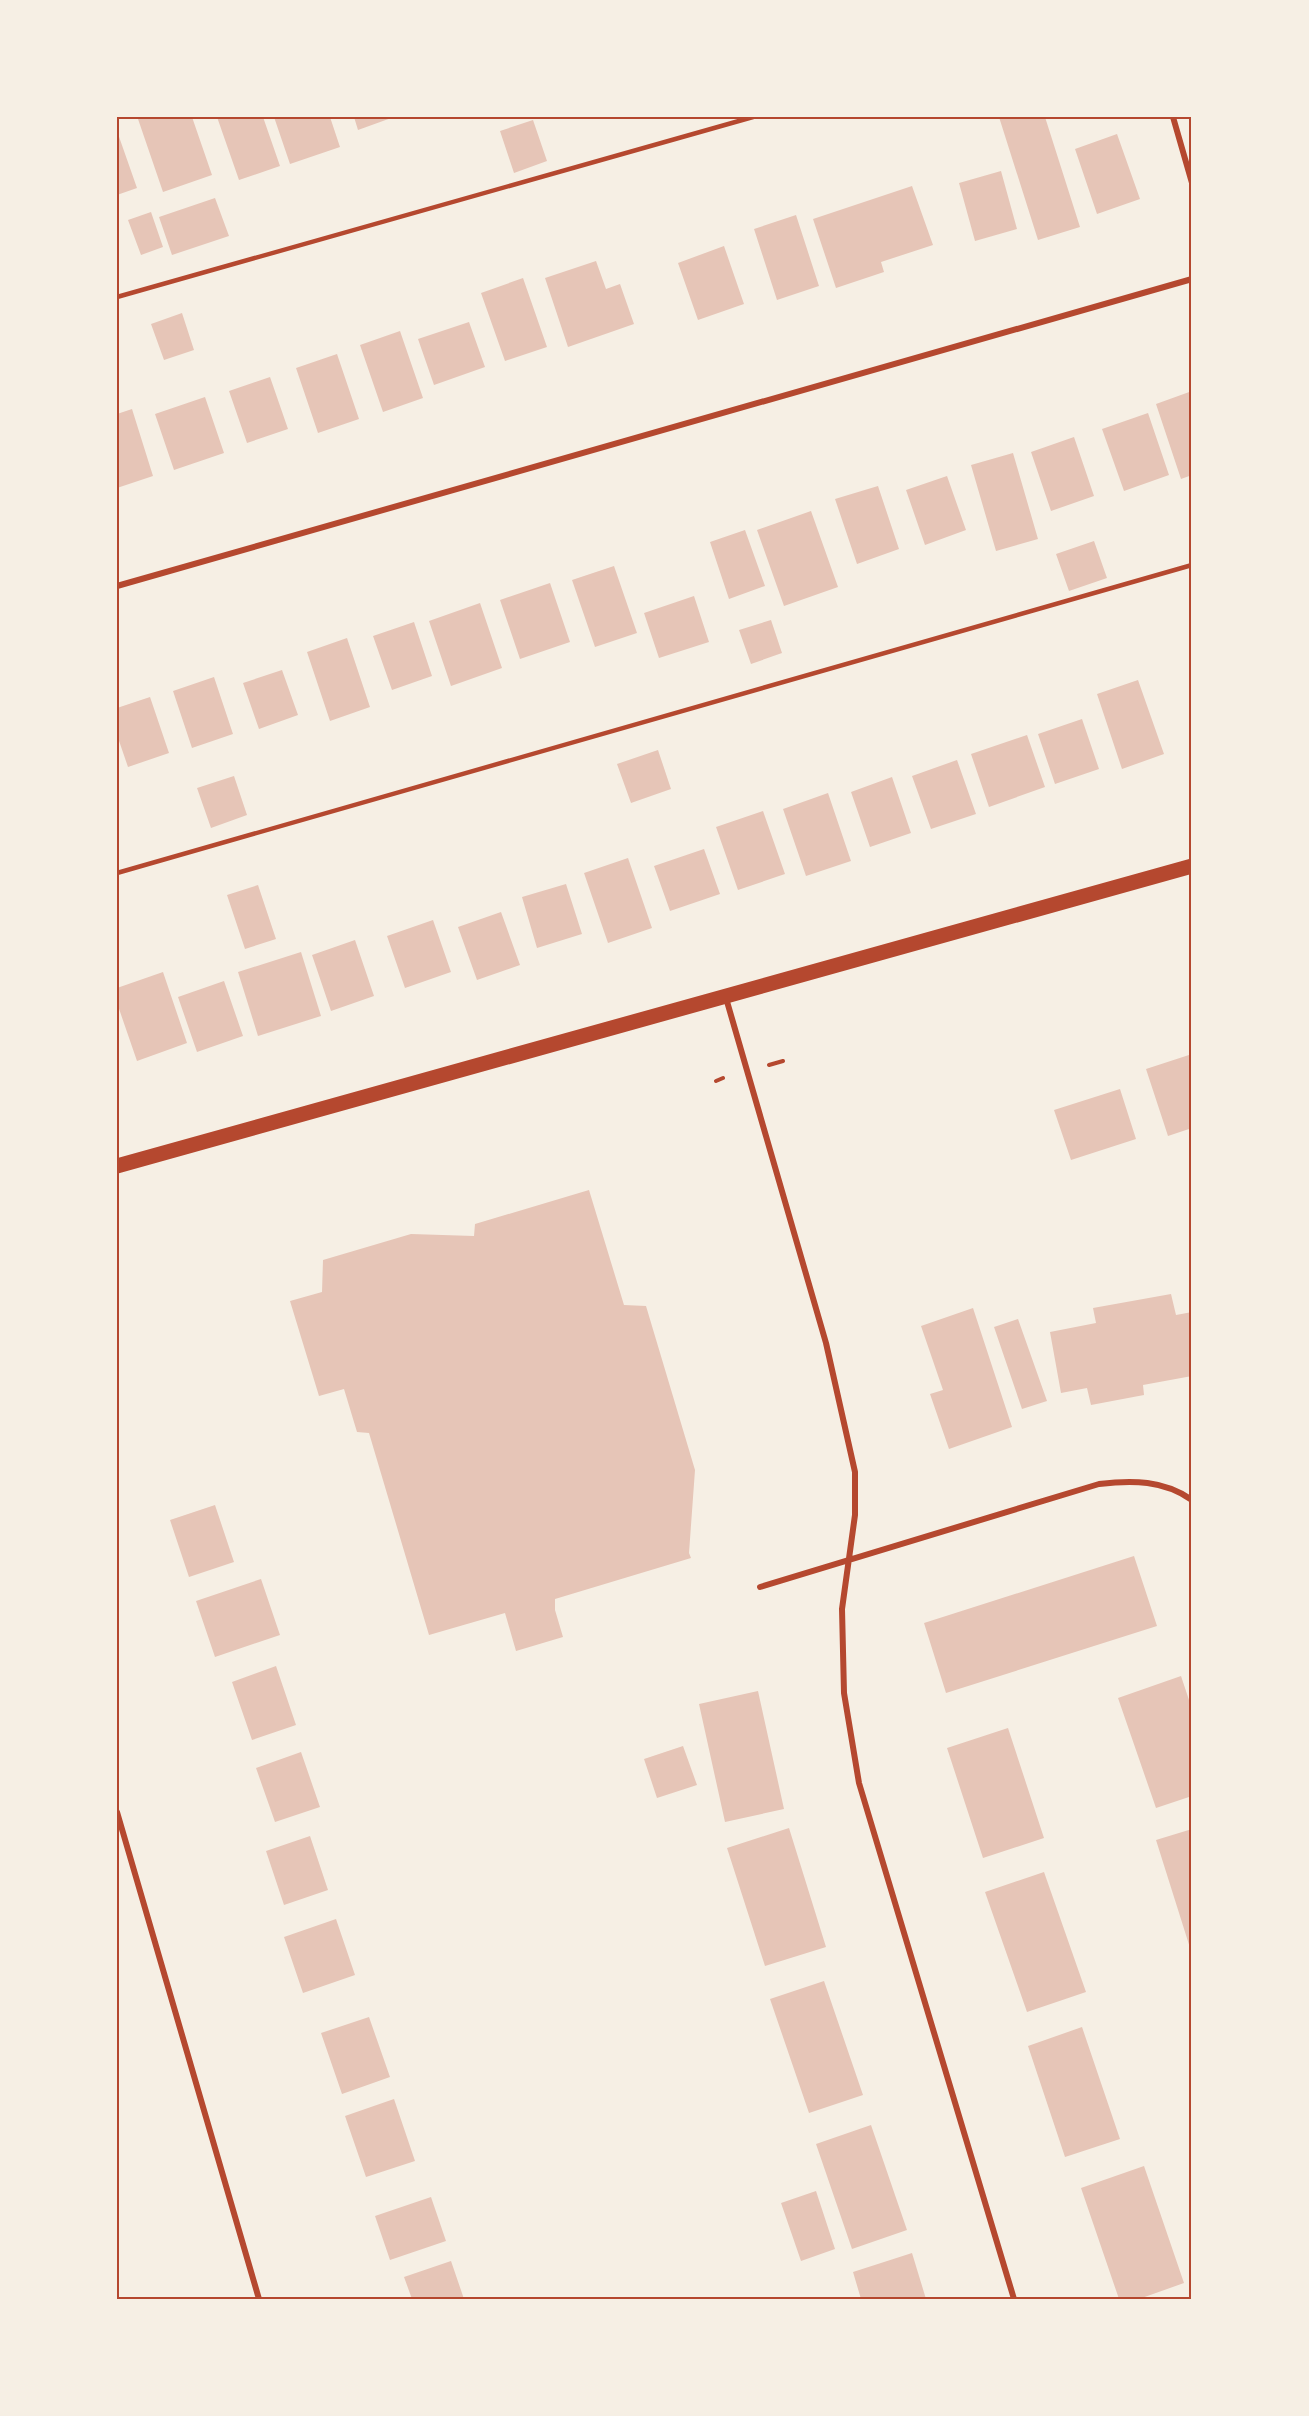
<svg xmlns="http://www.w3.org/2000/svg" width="1309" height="2416" font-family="Helvetica,sans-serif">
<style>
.building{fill:#e6c5b7}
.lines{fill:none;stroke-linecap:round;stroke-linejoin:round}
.path{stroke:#b5482f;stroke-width:4}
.service{stroke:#b5482f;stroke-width:4.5}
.minor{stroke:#b5482f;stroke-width:6}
.primary{stroke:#b5482f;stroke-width:15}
.neatline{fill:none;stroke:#b5482f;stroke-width:2}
</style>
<rect width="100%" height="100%" fill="#f6efe4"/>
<path class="building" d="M 144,117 L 192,117 L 212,175 L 163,192 L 138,119 Z
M 217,117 L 263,117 L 280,166 L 239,180 Z
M 274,117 L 330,117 L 340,147 L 290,164 Z
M 354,117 L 394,117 L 358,130 Z
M 999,117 L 1045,117 L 1080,227 L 1038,240 Z
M 533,120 L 547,161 L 514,173 L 500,131 Z
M 117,131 L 137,188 L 117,195 Z
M 1117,134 L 1140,199 L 1097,214 L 1075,149 Z
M 1001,171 L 1017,229 L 975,241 L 959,183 Z
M 912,186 L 933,245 L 881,262 L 884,272 L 836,288 L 813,219 Z
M 215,198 L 229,236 L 172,255 L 159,217 Z
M 151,212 L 163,247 L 141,255 L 128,220 Z
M 796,215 L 819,286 L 777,300 L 754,229 Z
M 724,246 L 744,304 L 698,320 L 678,263 Z
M 596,261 L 606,289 L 620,284 L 634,324 L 568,347 L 545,278 Z
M 523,278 L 547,347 L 505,361 L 481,293 Z
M 182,313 L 194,350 L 164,360 L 151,324 Z
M 469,322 L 485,367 L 434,385 L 418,339 Z
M 400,331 L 423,398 L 383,412 L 360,345 Z
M 337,354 L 359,419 L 318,433 L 296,368 Z
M 270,377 L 288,429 L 247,443 L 229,391 Z
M 1192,391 L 1192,475 L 1181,479 L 1156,404 Z
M 205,397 L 224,453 L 174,470 L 155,414 Z
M 132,409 L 153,476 L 117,488 L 117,414 Z
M 1148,413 L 1169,475 L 1124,491 L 1102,429 Z
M 1074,437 L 1094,496 L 1051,511 L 1031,452 Z
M 1013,453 L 1038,539 L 996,551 L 971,465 Z
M 947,476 L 966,530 L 925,545 L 906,490 Z
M 878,486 L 899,549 L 857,564 L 835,499 Z
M 811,511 L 838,587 L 784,606 L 757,530 Z
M 745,530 L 765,586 L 729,599 L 710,542 Z
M 1094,541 L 1107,578 L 1069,591 L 1056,554 Z
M 614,566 L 637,633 L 595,647 L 572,580 Z
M 550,583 L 570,642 L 520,659 L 500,600 Z
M 694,596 L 709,642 L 659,658 L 644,613 Z
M 480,603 L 502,668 L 451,686 L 429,621 Z
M 771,620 L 782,653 L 751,664 L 739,630 Z
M 414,622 L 432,676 L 392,690 L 373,636 Z
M 347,638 L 370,707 L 330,721 L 307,652 Z
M 282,670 L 298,715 L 259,729 L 243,683 Z
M 214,677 L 233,734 L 192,748 L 173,691 Z
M 1138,680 L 1164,754 L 1122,769 L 1097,694 Z
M 150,697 L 169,753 L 128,767 L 117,735 L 117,708 Z
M 1082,719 L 1099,769 L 1055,784 L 1038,734 Z
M 1027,735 L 1045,787 L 989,807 L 971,754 Z
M 658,750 L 671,789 L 631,803 L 617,764 Z
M 957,760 L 976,814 L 931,829 L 912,776 Z
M 234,776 L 247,815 L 211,828 L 197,788 Z
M 892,777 L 911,833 L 870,847 L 851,792 Z
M 828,793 L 851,861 L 806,876 L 783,809 Z
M 763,811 L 785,874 L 738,890 L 716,827 Z
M 704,849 L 720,894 L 670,911 L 654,866 Z
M 628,858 L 652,928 L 608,943 L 584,873 Z
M 566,884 L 582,934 L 537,948 L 522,897 Z
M 258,885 L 276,939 L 245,949 L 227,895 Z
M 501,912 L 520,965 L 477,980 L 458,927 Z
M 433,920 L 451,972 L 405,988 L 387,936 Z
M 355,940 L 374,996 L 331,1011 L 312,955 Z
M 301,952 L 321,1016 L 258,1036 L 238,972 Z
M 163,972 L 187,1043 L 137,1061 L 117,1003 L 117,988 Z
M 224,981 L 243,1036 L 197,1052 L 178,997 Z
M 1192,1054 L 1192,1128 L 1168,1136 L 1146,1069 Z
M 1120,1089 L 1136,1139 L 1071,1160 L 1054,1110 Z
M 589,1190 L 624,1305 L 646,1306 L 695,1470 L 689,1553 L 691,1558 L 555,1599 L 555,1610 L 563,1637 L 516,1651 L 505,1613 L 429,1635 L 369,1433 L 357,1432 L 344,1389 L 319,1396 L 290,1301 L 322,1292 L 323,1260 L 411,1234 L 474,1236 L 475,1224 Z
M 1171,1294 L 1176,1315 L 1192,1312 L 1192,1376 L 1143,1385 L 1144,1395 L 1091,1405 L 1087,1388 L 1061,1393 L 1050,1332 L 1096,1323 L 1093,1308 Z
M 973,1308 L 1012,1427 L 949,1449 L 930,1394 L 943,1390 L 921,1326 Z
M 1018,1319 L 1047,1401 L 1022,1409 L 994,1327 Z
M 215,1505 L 234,1562 L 189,1577 L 170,1520 Z
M 1134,1556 L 1157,1626 L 946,1693 L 924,1623 Z
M 261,1579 L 280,1635 L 215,1657 L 196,1601 Z
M 276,1666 L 296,1725 L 252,1740 L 232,1682 Z
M 1181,1676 L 1192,1709 L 1192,1796 L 1156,1808 L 1118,1698 Z
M 758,1691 L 784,1809 L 725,1822 L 699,1704 Z
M 1008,1728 L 1044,1838 L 983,1858 L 947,1748 Z
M 683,1746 L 697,1785 L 657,1798 L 644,1759 Z
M 301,1752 L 320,1807 L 275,1822 L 256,1768 Z
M 789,1828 L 826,1947 L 765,1966 L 727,1848 Z
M 1192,1829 L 1192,1951 L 1191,1951 L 1156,1840 Z
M 310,1836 L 328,1890 L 284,1905 L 266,1851 Z
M 1044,1872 L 1086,1992 L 1027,2012 L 985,1892 Z
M 336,1919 L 355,1975 L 303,1993 L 284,1937 Z
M 824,1981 L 863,2095 L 809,2113 L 770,1999 Z
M 369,2017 L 390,2077 L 342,2094 L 321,2033 Z
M 1082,2027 L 1120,2139 L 1065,2157 L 1028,2046 Z
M 394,2099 L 415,2161 L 366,2177 L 345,2116 Z
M 871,2125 L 907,2230 L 852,2249 L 816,2144 Z
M 1144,2166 L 1184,2283 L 1139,2299 L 1119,2299 L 1081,2188 Z
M 816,2191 L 835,2249 L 801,2261 L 781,2203 Z
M 431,2197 L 446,2241 L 390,2260 L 375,2216 Z
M 912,2253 L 926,2299 L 861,2299 L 853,2272 Z
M 451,2261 L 464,2299 L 412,2299 L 404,2277 Z"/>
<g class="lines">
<path class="path" d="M 769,1065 L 783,1061
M 716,1081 L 723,1078"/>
<path class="service" d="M 117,297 L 753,117
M 117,873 L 1192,565"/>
<path class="minor" d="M 1173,117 L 1192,183
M 117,586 L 1192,279
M 726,998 L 826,1343 L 855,1472 L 855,1515 L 842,1609 L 844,1693 L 859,1783 L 1014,2299
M 760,1587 L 1099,1484 C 1132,1480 1164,1480 1192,1500
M 117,1812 L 259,2299"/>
<path class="primary" d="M 117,1166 L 1192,866"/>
</g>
<rect width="1309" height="2416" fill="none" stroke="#f6efe4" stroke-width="237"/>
<rect x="118" y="118" width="1072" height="2180" class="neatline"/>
</svg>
